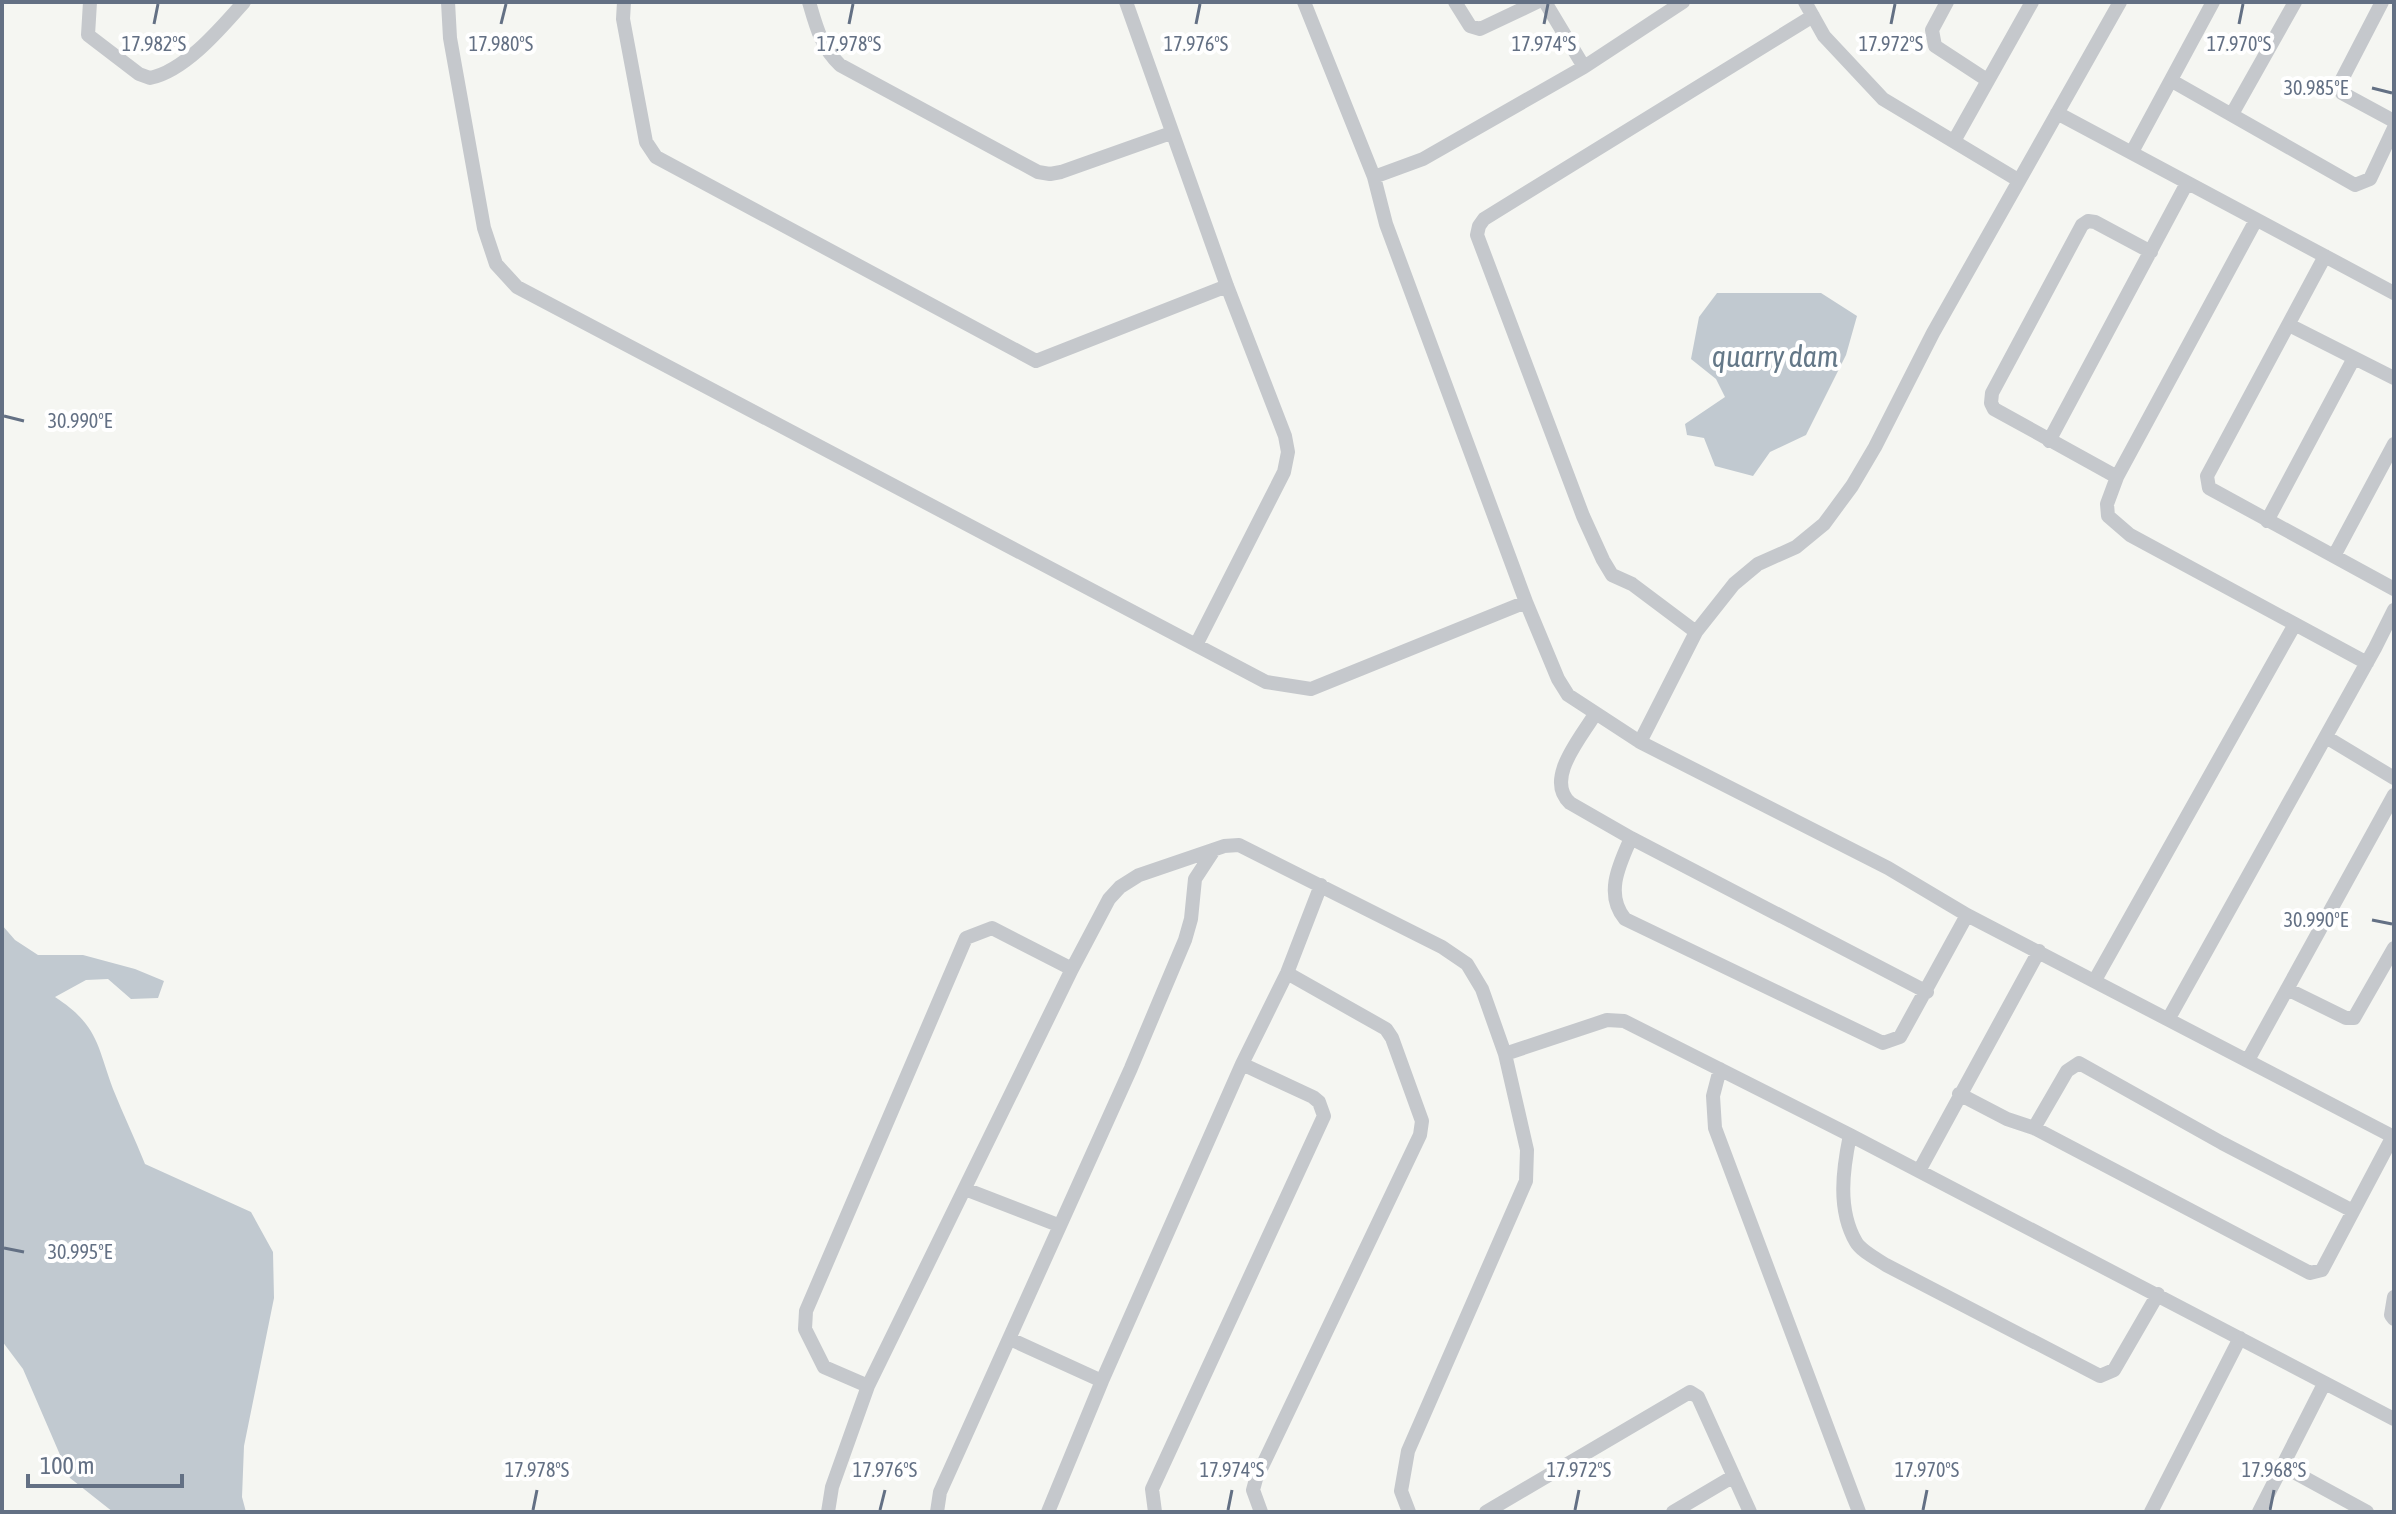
<svg xmlns="http://www.w3.org/2000/svg" width="2396" height="1514" font-family="'Asap Condensed',sans-serif">
<style>
.water{fill:#c1c9d0}
.lines{fill:none;stroke-linecap:round;stroke-linejoin:round}
.minor{stroke:#c5c8cc;stroke-width:14}
.ticks{fill:none;stroke:#637084;stroke-width:3}
.labels{text-anchor:middle;dominant-baseline:central;stroke-width:8;stroke-linejoin:round;paint-order:stroke}
.water-label{font-size:30px;font-style:italic;fill:#647888;stroke:#fff}
.ticks-label{font-size:20px;text-anchor:middle;fill:#637084;stroke:#fff;stroke-width:8;stroke-linejoin:round;paint-order:stroke}
</style>
<rect width="100%" height="100%" fill="#f5f6f2"/>
<path class="water" d="M 1717,293 L 1821,293 L 1857,316 L 1846,355 L 1806,435 L 1770,452 L 1753,476 L 1715,466 L 1704,438 L 1687,435 L 1685,424 L 1725,397 L 1716,379 L 1691,359 L 1699,317 Z
M 2,925 L 15,940 L 38,955 L 83,955 L 135,969 L 164,981 L 158,998 L 131,999 L 108,979 L 86,980 L 55,997 C 98,1025 97,1045 113,1089 C 123,1114 135,1139 145,1164 L 251,1212 L 273,1252 L 274,1298 L 244,1446 L 242,1497 L 246,1512 L 113,1512 L 70,1478 L 23,1369 L 2,1341 Z"/>
<g class="lines">
<path class="minor" d="M 90,2 L 88,35 L 139,74 L 150,78 C 185,71 221,28 244,2
M 448,2 L 450,38 L 484,228 L 496,264 L 517,287 L 1266,682 L 1311,689 L 1526,602
M 624,2 L 623,19 L 646,142 L 656,157 L 1036,361 L 1227,286
M 809,2 C 816,26 821,47 840,65 L 1038,172 L 1050,174 L 1061,172 L 1171,133
M 1126,2 L 1227,286 L 1285,436 L 1288,452 L 1284,472 L 1196,645
M 1304,2 L 1374,177 L 1386,224 L 1526,602 L 1558,679 L 1568,695 L 1640,742 L 1888,868 L 1967,915 L 2394,1137
M 1455,2 L 1470,26 L 1480,29 L 1537,2
M 1805,2 L 1824,36 L 1883,99 L 2018,180
M 1947,2 L 1932,30 L 1935,46 L 1987,80
M 2382,2 L 2339,85 L 2342,93 L 2394,121
M 1584,67 L 1683,2
M 2172,81 L 2355,185 L 2370,179 L 2394,128
M 2057,113 L 2394,293
M 2232,114 L 2295,2
M 1954,141 L 2032,2
M 2132,152 L 2213,2
M 1374,177 L 1423,159 L 1584,67 L 1545,2
M 2256,220 L 2117,477 L 2107,504 L 2108,516 L 2130,535 L 2367,663
M 2325,256 L 2207,476 L 2209,488 L 2394,589
M 2289,325 L 2394,378
M 2049,441 L 2187,183
M 2117,477 L 1994,409 L 1991,403 L 1992,393 L 2082,225 L 2088,221 L 2095,222 L 2151,252
M 2267,521 L 2354,358
M 2334,556 L 2394,444
M 1696,632 L 1632,584 L 1612,575 L 1603,560 L 1583,516 L 1477,235 L 1479,226 L 1484,219 L 1813,16
M 1595,714 C 1581,738 1544,779 1570,803 L 1631,838 C 1620,863 1604,894 1625,919 L 1883,1043 L 1900,1037 L 1967,915
M 2326,737 L 2394,778
M 1640,742 L 1696,632 L 1734,584 L 1758,564 L 1796,547 L 1824,524 L 1852,486 L 1875,447 L 1933,333 L 2120,2
M 1631,838 L 1927,992
M 2095,980 L 2295,624
M 2287,989 L 2346,1018 L 2354,1018 L 2394,948
M 2169,1018 L 2375,648 L 2394,610
M 1505,1054 L 1607,1020 L 1624,1021 L 1850,1135 L 2394,1419
M 2248,1060 L 2394,795
M 1720,1069 L 1713,1096 L 1715,1128 L 1859,1512
M 1959,1094 L 2007,1119 L 2034,1128 L 2310,1273 L 2322,1270 L 2393,1136
M 2034,1128 L 2067,1071 L 2079,1063 L 2222,1143 L 2351,1210
M 1850,1135 C 1843,1169 1837,1209 1856,1242 C 1861,1251 1877,1259 1886,1265 L 2100,1376 L 2114,1370 L 2158,1294
M 1919,1171 L 2039,951
M 965,1189 L 1058,1225
M 2394,1297 L 2391,1315 L 2394,1319
M 1010,1339 L 1102,1381
M 868,1386 L 824,1367 L 805,1329 L 806,1311 L 966,938 L 992,928 L 1072,969
M 2281,1465 L 2367,1512
M 828,1512 L 832,1487 L 868,1386 L 1072,969 L 1109,899 L 1120,887 L 1139,875 L 1224,846 L 1239,845 L 1442,947 L 1467,964 L 1482,989 L 1505,1054 L 1527,1150 L 1526,1181 L 1408,1451 L 1401,1491 L 1409,1512
M 937,1512 L 940,1492 L 1131,1068 L 1185,940 L 1191,919 L 1195,879 L 1214,850
M 1048,1512 L 1102,1381 L 1242,1064 L 1287,973 L 1321,885
M 1155,1512 L 1152,1489 L 1324,1116 L 1319,1102 L 1313,1097 L 1242,1064
M 1261,1512 L 1253,1490 L 1256,1479 L 1420,1135 L 1422,1121 L 1392,1038 L 1386,1029 L 1287,973
M 1486,1512 L 1690,1392 L 1698,1397 L 1750,1512
M 1673,1512 L 1734,1476
M 2151,1512 L 2240,1338
M 2259,1512 L 2324,1384"/>
</g>
<path class="ticks" d="M 154,24 L 158,4M 501,24 L 506,4M 849,24 L 853,4M 1196,24 L 1200,4M 1544,24 L 1548,4M 1891,24 L 1895,4M 2239,24 L 2243,4M 2372,88 L 2392,93M 4,416 L 24,421M 2372,920 L 2392,924M 4,1248 L 24,1252M 533,1510 L 537,1490M 880,1510 L 885,1490M 1228,1510 L 1232,1490M 1575,1510 L 1579,1490M 1923,1510 L 1927,1490M 2270,1510 L 2274,1490"/>
<g class="labels">
<g class="water-label">
<text x="1775" y="356">quarry dam</text>
</g>
</g>
<g class="ticks-label">
<text x="154" y="51">17.982°S</text>
<text x="501" y="51">17.980°S</text>
<text x="849" y="51">17.978°S</text>
<text x="1196" y="51">17.976°S</text>
<text x="1544" y="51">17.974°S</text>
<text x="1891" y="51">17.972°S</text>
<text x="2239" y="51">17.970°S</text>
<text x="2316" y="95">30.985°E</text>
<text x="80" y="428">30.990°E</text>
<text x="2316" y="927">30.990°E</text>
<text x="80" y="1259">30.995°E</text>
<text x="537" y="1477">17.978°S</text>
<text x="885" y="1477">17.976°S</text>
<text x="1232" y="1477">17.974°S</text>
<text x="1579" y="1477">17.972°S</text>
<text x="1927" y="1477">17.970°S</text>
<text x="2274" y="1477">17.968°S</text>
</g>
<rect width="2396" height="1514" fill="none" stroke="#637084" stroke-width="8"/>
<path d="M28 1474v12h154v-12" fill="none" stroke="#637084" stroke-width="4"/>
<text x="40" y="1474" font-size="24" fill="#637084" stroke="#ffffff" stroke-width="6" paint-order="stroke">100 m</text>
</svg>
